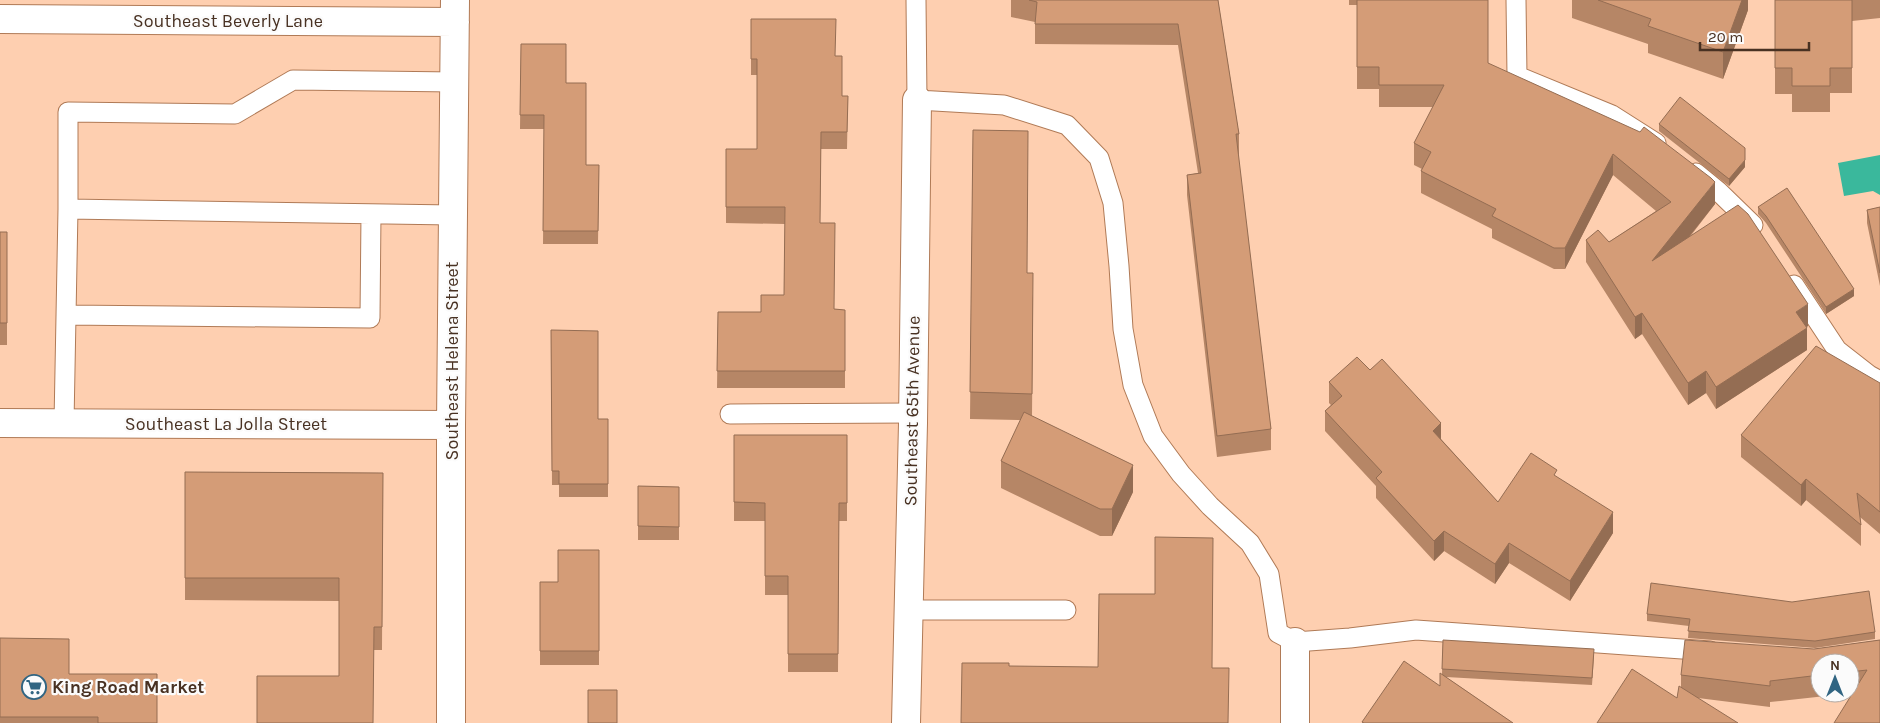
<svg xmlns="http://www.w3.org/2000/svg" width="1880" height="723" font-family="Karla,sans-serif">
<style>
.water{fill:#3ab89c}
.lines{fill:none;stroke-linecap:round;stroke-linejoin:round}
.service-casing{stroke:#b07a56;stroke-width:21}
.minor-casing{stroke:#b07a56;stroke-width:30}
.service{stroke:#fff;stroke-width:19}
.minor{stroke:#fff;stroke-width:28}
.wall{fill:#b68666;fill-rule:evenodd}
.shaded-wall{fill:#946d53}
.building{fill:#d49c77;stroke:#946d53}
.labels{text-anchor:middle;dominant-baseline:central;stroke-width:4.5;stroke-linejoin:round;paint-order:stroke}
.street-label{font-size:18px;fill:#483122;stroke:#fbfbfb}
.poi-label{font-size:18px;font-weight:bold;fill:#483122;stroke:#fbfbfb;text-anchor:start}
</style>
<rect width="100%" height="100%" fill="#fecfb0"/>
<path class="water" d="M 1880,155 L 1880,195 L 1873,191 L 1844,196 L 1838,163 Z"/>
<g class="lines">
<defs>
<path id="service" d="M 916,0 L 917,100 L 1004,105 L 1067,125 L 1099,158 L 1113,203 L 1119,266 L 1123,329 L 1133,385 L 1153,436 L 1181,474 L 1210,506 L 1250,543 L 1269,574 L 1278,633 L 1295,642 L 1350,638 L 1416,630 L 1710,651
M 1516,0 L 1517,76 L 1612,115 L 1656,143
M 1696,173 L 1718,191 L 1753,225
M 68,209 L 68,112 L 235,114 L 293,80 L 455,82
M 1794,285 L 1837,350 L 1869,375 L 1880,381
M 66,315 L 370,318 L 371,214
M 730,414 L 913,413
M 64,423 L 68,209 L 453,215
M 908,610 L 1066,610"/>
<path id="minor" d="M 0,19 L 455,22
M 0,423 L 451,425
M 1295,642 L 1295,723
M 451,723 L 451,425 L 455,0
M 906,723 L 913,423 L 917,100"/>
</defs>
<use href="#service" class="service-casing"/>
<use href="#minor" class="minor-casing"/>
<use href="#service" class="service"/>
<use href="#minor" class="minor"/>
</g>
<path class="wall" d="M 1011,0 L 1218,0 L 1239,134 L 1239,154 L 1238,154 L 1271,429 L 1271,450 L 1217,457 L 1187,195 L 1187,175 L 1198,173 L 1178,45 L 1035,44 L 1035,22 L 1011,17 Z
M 1349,0 L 1488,0 L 1488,63 L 1715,204 L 1689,238 L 1808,326 L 1806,327 L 1807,350 L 1716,409 L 1706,393 L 1688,405 L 1642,334 L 1635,339 L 1586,262 L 1586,240 L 1609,242 L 1656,211 L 1613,175 L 1565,269 L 1554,269 L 1492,238 L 1492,229 L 1421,193 L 1421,171 L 1422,169 L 1414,165 L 1414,143 L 1433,107 L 1379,107 L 1379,89 L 1357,89 L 1357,5 L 1349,5 Z
M 1572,0 L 1748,0 L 1748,10 L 1723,79 L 1648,53 L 1648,44 L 1572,18 Z
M 1775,0 L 1880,0 L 1880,18 L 1852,21 L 1852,93 L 1830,93 L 1830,112 L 1792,112 L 1792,94 L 1775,94 Z
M 751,19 L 835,56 L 842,96 L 848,96 L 847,149 L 821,149 L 820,223 L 834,309 L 845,310 L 845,388 L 717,388 L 718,312 L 761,312 L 784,295 L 785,224 L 726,223 L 726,149 L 757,149 L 757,75 L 751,75 Z
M 521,44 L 566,83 L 586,165 L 599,165 L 598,244 L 543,244 L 544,129 L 520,129 Z
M 1659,124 L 1745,167 L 1729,186 L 1659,131 Z
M 973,130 L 1027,273 L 1033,299 L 1032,416 L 1133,492 L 1112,536 L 1100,536 L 1001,488 L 1001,461 L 1021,420 L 970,419 Z
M 1758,207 L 1854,296 L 1826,314 L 1766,223 L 1758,214 Z
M 1880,207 L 1880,286 L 1867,223 L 1867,210 Z
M 0,232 L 7,232 L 7,345 L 0,345 Z
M 551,330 L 598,419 L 608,419 L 608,497 L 559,497 L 559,485 L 552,485 Z
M 1370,370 L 1441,439 L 1498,502 L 1557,477 L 1613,533 L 1570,601 L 1509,563 L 1495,584 L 1444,551 L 1434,561 L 1376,498 L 1376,486 L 1325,431 L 1325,411 L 1331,405 L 1329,403 L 1329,382 Z
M 1880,383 L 1880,534 L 1860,517 L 1861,525 L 1861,546 L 1806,500 L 1801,506 L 1741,457 L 1741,435 Z
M 734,435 L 847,435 L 847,521 L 839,521 L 838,672 L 788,672 L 788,595 L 765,595 L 765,521 L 734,521 Z
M 185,472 L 383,473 L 382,650 L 374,650 L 339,676 L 339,601 L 185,600 Z
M 638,486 L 679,487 L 679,540 L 638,540 Z
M 599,550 L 599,665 L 540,665 L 540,582 L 558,582 Z
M 1647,614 L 1875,632 L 1875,639 L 1815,648 L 1688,638 L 1689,626 L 1647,621 Z
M 0,638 L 69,674 L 157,723 L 0,723 Z
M 1443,640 L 1594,656 L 1592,685 L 1446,677 L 1513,723 L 1362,723 L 1362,722 L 1440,686 L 1442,674 Z
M 1880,640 L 1880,723 L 1853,693 L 1770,702 L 1770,707 L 1698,698 L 1677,698 L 1681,687 L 1681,675 L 1814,649 ZM 1820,663 L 1850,663 L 1850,693 L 1820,693 Z"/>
<path class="shaded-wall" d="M 1742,0 L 1748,0 L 1748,10 L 1723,79 L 1723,52 Z
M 1613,154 L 1613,175 L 1565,269 L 1565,248 Z
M 1745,160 L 1745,167 L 1729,186 L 1729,179 Z
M 1715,182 L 1715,204 L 1652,283 L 1652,261 Z
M 1854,289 L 1854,296 L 1826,314 L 1826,307 Z
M 1808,304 L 1808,326 L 1796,334 L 1796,312 Z
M 1642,313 L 1642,334 L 1635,339 L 1635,317 Z
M 1807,328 L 1807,350 L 1716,409 L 1716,387 Z
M 1706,371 L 1706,393 L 1688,405 L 1688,383 Z
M 1441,423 L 1441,444 L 1433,431 Z
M 1133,465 L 1133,492 L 1112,536 L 1112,509 Z
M 1806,479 L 1806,500 L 1801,506 L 1801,485 Z
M 1613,512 L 1613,533 L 1570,601 L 1570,581 Z
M 1444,531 L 1444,551 L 1434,561 L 1434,541 Z
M 1509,543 L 1509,563 L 1495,584 L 1495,564 Z"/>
<path class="building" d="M 1029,0 L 1218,0 L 1239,134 L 1236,134 L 1271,429 L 1217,436 L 1187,175 L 1201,173 L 1178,24 L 1035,24 L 1037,2 Z
M 1357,0 L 1488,0 L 1488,63 L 1640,132 L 1644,127 L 1711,178 L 1715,182 L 1652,261 L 1738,205 L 1748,214 L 1808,304 L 1796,312 L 1807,328 L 1716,387 L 1706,371 L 1688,383 L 1642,313 L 1635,317 L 1586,240 L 1598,230 L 1609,242 L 1671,202 L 1613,154 L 1565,248 L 1554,248 L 1492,216 L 1496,209 L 1421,171 L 1431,152 L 1414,143 L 1444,85 L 1379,85 L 1379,67 L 1357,67 Z
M 1598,0 L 1742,0 L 1723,52 L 1648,26 L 1651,19 Z
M 1775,0 L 1852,0 L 1852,68 L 1830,68 L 1830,86 L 1792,86 L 1792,68 L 1775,68 Z
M 751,19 L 836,19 L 835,56 L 842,56 L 842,96 L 848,96 L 847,132 L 821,132 L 820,223 L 835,223 L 834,309 L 845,310 L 845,371 L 717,371 L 718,312 L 761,312 L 761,295 L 784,295 L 785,207 L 726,207 L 726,149 L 757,149 L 757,59 L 751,59 Z
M 521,44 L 566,44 L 566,83 L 586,83 L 586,165 L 599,165 L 598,231 L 543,231 L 544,115 L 520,115 Z
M 1680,97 L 1745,148 L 1745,160 L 1729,179 L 1659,124 Z
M 973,130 L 1028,131 L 1027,273 L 1033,273 L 1032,394 L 970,392 Z
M 1787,188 L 1854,289 L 1826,307 L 1766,216 L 1758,207 Z
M 1880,207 L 1880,273 L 1867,210 Z
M 0,232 L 7,232 L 7,323 L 0,323 Z
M 551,330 L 598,331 L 598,419 L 608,419 L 608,484 L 559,484 L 559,471 L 552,471 Z
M 1816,346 L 1880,383 L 1880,512 L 1857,493 L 1861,525 L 1806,479 L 1801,485 L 1741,435 Z
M 1357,357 L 1370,370 L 1382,359 L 1441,423 L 1433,431 L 1498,502 L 1531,453 L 1557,470 L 1554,475 L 1613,512 L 1570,581 L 1509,543 L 1495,564 L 1444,531 L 1434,541 L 1376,478 L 1382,472 L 1325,411 L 1342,396 L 1329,382 Z
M 1024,412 L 1133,465 L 1112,509 L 1100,509 L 1001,461 Z
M 734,435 L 847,435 L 847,503 L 839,503 L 838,654 L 788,654 L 788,576 L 765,576 L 765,503 L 734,502 Z
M 185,472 L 383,473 L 382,627 L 374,627 L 373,723 L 257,723 L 257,676 L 339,676 L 339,578 L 185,578 Z
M 638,486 L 679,487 L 679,527 L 638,526 Z
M 1155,537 L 1213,538 L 1212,668 L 1229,668 L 1228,723 L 961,723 L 962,663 L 1009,663 L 1009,666 L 1098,667 L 1099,594 L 1155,594 Z
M 558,550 L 599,550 L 599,651 L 540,651 L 540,582 L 558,582 Z
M 1651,583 L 1792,602 L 1869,591 L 1875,632 L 1815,641 L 1688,631 L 1690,619 L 1647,614 Z
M 0,638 L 69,639 L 69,674 L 157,674 L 157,723 L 98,723 L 98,717 L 0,717 Z
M 1443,640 L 1594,649 L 1592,678 L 1442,669 Z
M 1685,640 L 1814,649 L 1880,640 L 1880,723 L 1834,723 L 1867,670 L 1850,672 L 1850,663 L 1820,663 L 1820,675 L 1770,681 L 1770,686 L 1681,675 Z
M 1404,661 L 1440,686 L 1440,673 L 1513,723 L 1364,723 L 1362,722 Z
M 1632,669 L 1677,698 L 1679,686 L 1738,723 L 1597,723 Z
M 588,690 L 617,690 L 617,723 L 588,723 Z"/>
<defs>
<symbol id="supermarket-ring" viewBox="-11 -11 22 22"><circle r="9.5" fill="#fbfbfb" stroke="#316582" stroke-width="1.5"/><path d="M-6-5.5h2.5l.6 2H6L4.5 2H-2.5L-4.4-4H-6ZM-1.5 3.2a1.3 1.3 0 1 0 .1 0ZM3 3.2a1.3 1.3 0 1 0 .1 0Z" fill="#316582"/></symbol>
</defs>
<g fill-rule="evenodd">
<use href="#supermarket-ring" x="20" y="673" width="28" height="28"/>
</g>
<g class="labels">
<g class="street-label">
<text x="228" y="21">Southeast Beverly Lane</text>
<text transform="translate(452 361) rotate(-90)">Southeast Helena Street</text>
<text transform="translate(912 411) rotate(-89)">Southeast 65th Avenue</text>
<text x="226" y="424">Southeast La Jolla Street</text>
</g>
<g class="poi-label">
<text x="52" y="687">King Road Market</text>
</g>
</g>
<g transform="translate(1835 678)"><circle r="24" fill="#fbfbfb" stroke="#b3aaa4"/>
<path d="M0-4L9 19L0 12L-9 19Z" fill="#316582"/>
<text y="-8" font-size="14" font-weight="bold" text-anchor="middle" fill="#483122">N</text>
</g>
<path d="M1700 42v8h109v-8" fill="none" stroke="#483122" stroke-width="2.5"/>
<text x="1708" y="42" font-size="15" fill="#483122" stroke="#fbfbfb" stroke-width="4" paint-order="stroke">20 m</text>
</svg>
